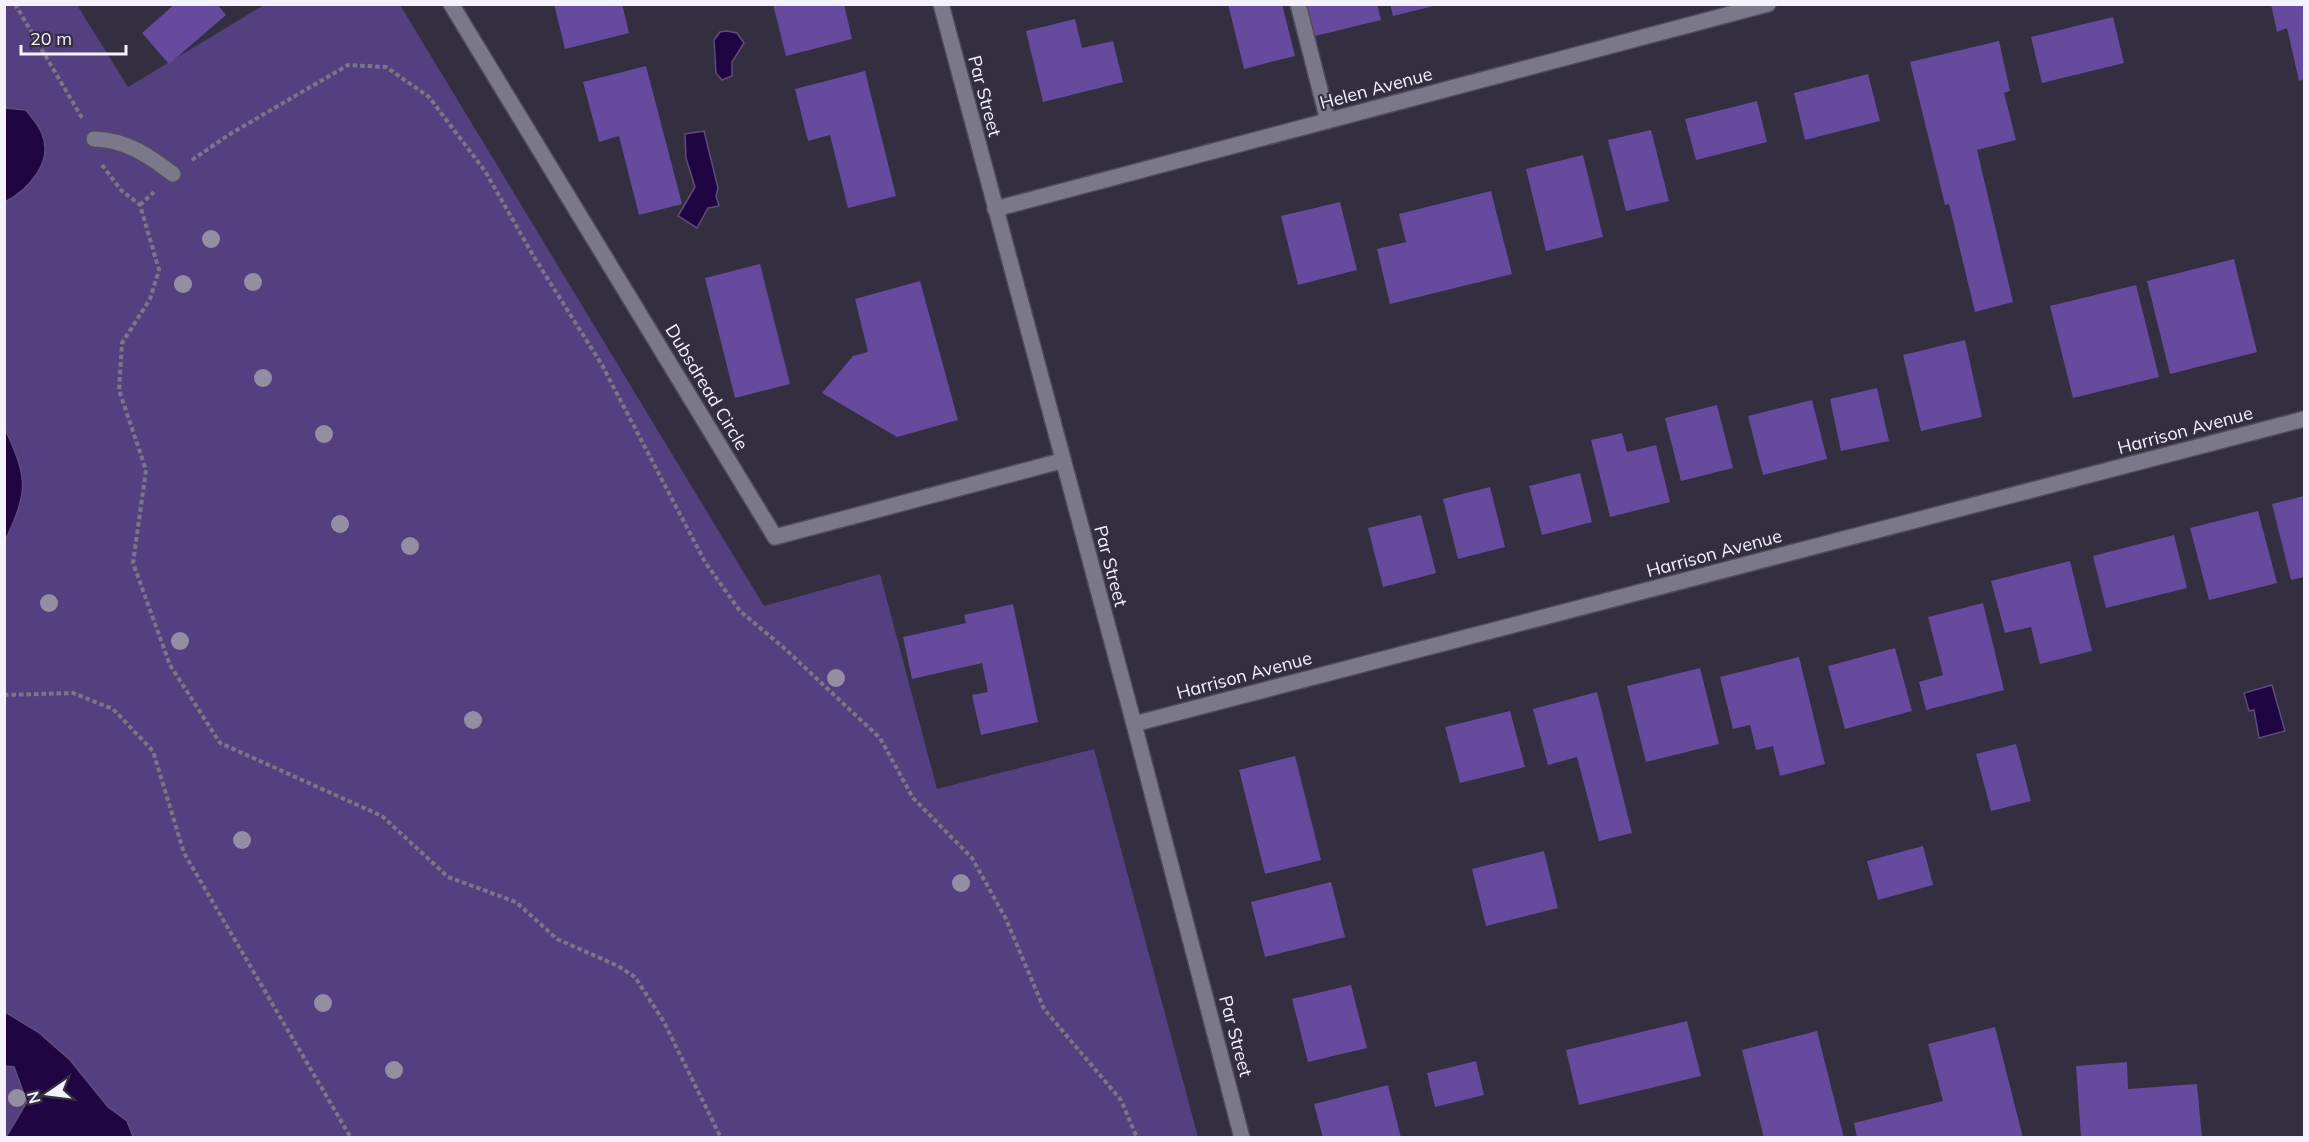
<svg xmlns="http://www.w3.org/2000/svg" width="2309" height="1142" font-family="Mulish,sans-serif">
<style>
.green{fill:#544081}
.water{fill:#1f0541;stroke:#5f4c7a;stroke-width:1.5}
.building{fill:#654a9d}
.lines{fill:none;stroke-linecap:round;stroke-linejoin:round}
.minor-casing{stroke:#4f4c5b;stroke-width:18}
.path{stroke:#7a7685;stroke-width:4;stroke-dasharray:4.5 3;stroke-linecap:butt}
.minor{stroke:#7c788b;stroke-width:15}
.tree{fill:#938ea2}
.labels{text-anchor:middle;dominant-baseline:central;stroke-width:4.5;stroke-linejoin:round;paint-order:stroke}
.street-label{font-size:18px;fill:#f5f2fe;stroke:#332f40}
</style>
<rect width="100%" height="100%" fill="#332f40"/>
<path class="green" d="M 5,5 L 77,5 L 128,87 L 264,5 L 400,5 L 764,606 L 880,574 L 937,789 L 1094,749 L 1198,1137 L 5,1138 Z"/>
<path class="water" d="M 727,31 L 737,33 L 744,43 L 732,62 L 732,76 L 722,80 L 716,73 L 714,40 L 720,32 Z
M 5,108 L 26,110 C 31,117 39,125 42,134 C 54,162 28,190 5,202 Z
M 704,131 L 718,188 L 716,196 L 719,206 L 708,208 L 697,228 L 678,216 L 695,187 L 686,158 L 685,134 Z
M 4,427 C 28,478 29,490 5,541 Z
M 2272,685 L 2285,731 L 2259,738 L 2254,710 L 2249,711 L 2244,693 Z
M 5,1012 L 38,1032 L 70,1060 L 108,1107 L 127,1121 L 133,1137 L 6,1137 L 27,1102 L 14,1067 L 5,1066 Z"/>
<path class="building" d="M 175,4 L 217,4 L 226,15 L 169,64 L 142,33 Z
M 554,4 L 622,4 L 629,33 L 565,49 Z
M 773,4 L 844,4 L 852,39 L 786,56 Z
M 1228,4 L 1282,4 L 1295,56 L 1244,69 Z
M 1303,4 L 1377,4 L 1381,20 L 1311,37 Z
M 1390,4 L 1433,4 L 1433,6 L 1393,16 Z
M 2271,4 L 2304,4 L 2304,79 L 2299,81 L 2287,28 L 2277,32 Z
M 2113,17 L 2124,63 L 2042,83 L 2031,37 Z
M 1075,19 L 1082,48 L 1113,41 L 1123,82 L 1043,102 L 1026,31 Z
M 1999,41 L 2010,91 L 2004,93 L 2016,140 L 1977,150 L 2013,302 L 1975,312 L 1949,204 L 1945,205 L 1910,62 Z
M 646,66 L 682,204 L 639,215 L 619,136 L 599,142 L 583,82 Z
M 865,71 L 896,196 L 848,208 L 830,135 L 808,141 L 795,89 Z
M 1868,74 L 1880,121 L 1805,140 L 1794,93 Z
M 1757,101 L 1767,142 L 1696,160 L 1685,119 Z
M 1651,130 L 1669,201 L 1626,211 L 1608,140 Z
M 1583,155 L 1603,237 L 1546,251 L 1526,169 Z
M 1491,191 L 1512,274 L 1390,304 L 1377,249 L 1406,242 L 1399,214 Z
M 1340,202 L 1357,270 L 1298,285 L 1281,216 Z
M 2234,259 L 2257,352 L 2170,374 L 2147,281 Z
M 760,264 L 790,384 L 735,398 L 705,278 Z
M 920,281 L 958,420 L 897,437 L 822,393 L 853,356 L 868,352 L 855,299 Z
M 2136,285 L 2159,377 L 2073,398 L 2050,306 Z
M 1965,340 L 1982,417 L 1921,431 L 1903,355 Z
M 1877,388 L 1889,441 L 1841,451 L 1830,399 Z
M 1812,400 L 1827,459 L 1763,475 L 1748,416 Z
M 1717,405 L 1733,468 L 1681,481 L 1665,418 Z
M 1622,433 L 1627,452 L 1656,445 L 1670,502 L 1610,517 L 1591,440 Z
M 1580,473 L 1592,522 L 1542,535 L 1529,486 Z
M 1490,487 L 1505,547 L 1458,559 L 1443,499 Z
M 2304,496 L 2304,577 L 2291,580 L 2272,504 Z
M 2258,511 L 2277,583 L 2209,600 L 2190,528 Z
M 1421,515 L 1436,573 L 1383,587 L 1368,528 Z
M 2174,535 L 2187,588 L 2106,608 L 2093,556 Z
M 2070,561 L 2092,651 L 2040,664 L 2031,627 L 2005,633 L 1991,581 Z
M 1983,603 L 2004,690 L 1926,710 L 1919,682 L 1943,675 L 1928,617 Z
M 1013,604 L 1038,722 L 981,735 L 972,695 L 988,692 L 982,663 L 912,679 L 903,637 L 966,623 L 964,615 Z
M 1895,648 L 1912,711 L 1845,729 L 1828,666 Z
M 1799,657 L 1825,764 L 1780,776 L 1773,746 L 1756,750 L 1750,725 L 1733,729 L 1720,677 Z
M 1700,668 L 1719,744 L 1646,762 L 1627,686 Z
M 1597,692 L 1632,833 L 1599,841 L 1577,757 L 1548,765 L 1533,709 Z
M 1510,711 L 1525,767 L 1460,783 L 1445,727 Z
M 2016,744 L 2031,801 L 1991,811 L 1976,754 Z
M 1295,756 L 1321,860 L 1265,874 L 1239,770 Z
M 1923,846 L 1933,885 L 1878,900 L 1867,861 Z
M 1544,851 L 1558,908 L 1486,926 L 1472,869 Z
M 1331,882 L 1345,937 L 1265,957 L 1251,902 Z
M 1351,985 L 1367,1048 L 1308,1062 L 1292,999 Z
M 1687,1021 L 1701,1076 L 1579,1105 L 1566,1050 Z
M 1995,1027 L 2023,1138 L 1857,1138 L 1854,1123 L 1943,1101 L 1928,1044 Z
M 1817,1031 L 1844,1138 L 1764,1138 L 1742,1050 Z
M 1476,1061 L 1484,1095 L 1435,1107 L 1427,1073 Z
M 2127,1062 L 2128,1089 L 2197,1084 L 2202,1138 L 2081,1138 L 2076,1066 Z
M 1388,1085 L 1401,1138 L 1323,1138 L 1314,1104 Z"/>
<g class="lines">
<defs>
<path id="minor" d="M 451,4 L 775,537 L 1061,461
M 941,4 L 1134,724 L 1242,1138
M 1298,4 L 1328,121
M 94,139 C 126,140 148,155 173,174
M 995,209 L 1768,4
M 1134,724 L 2304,419"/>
</defs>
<use href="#minor" class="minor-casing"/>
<path class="path" d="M 15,4 L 82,118
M 192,160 L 230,134 L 348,65 L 386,67 L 429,97 L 485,171 L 534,257 L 602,365 L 705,562 L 740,611 L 784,648 L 880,738 L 913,798 L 972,858 L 1006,919 L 1044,1009 L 1121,1100 L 1137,1138
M 102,165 L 121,190 L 140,205 L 159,270 L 150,299 L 122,343 L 119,390 L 146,470 L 133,563 L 170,665 L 220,743 L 382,816 L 448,877 L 516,902 L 557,939 L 618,966 L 635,977 L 664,1022 L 721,1138
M 140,205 L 154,192
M 4,695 L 73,693 L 113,709 L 153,751 L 184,853 L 351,1138"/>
<use href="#minor" class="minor"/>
</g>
<g class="tree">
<circle cx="211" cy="239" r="9"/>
<circle cx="253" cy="282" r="9"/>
<circle cx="183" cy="284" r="9"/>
<circle cx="263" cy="378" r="9"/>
<circle cx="324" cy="434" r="9"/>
<circle cx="340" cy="524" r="9"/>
<circle cx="410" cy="546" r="9"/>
<circle cx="49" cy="603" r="9"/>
<circle cx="180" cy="641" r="9"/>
<circle cx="836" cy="678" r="9"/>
<circle cx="473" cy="720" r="9"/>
<circle cx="242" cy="840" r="9"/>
<circle cx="961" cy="883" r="9"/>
<circle cx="323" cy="1003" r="9"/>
<circle cx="394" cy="1070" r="9"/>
<circle cx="17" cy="1098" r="9"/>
</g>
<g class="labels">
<g class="street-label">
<text transform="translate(1376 88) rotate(-15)">Helen Avenue</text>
<text transform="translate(985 96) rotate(75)">Par Street</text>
<text transform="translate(707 387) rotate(59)">Dubsdread Circle</text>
<text transform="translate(2185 430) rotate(-15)">Harrison Avenue</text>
<text transform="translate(1714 553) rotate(-15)">Harrison Avenue</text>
<text transform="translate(1111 566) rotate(75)">Par Street</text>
<text transform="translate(1244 675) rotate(-15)">Harrison Avenue</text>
<text transform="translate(1236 1036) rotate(75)">Par Street</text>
</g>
</g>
<rect width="2309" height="1142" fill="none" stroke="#f5f2fe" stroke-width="12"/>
<g transform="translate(48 1094) rotate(256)" stroke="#332f40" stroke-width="4.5" paint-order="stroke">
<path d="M0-4.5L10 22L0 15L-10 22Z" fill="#f5f2fe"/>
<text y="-9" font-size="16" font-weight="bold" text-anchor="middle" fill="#f5f2fe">N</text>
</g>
<path d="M21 45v9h105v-9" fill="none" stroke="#f5f2fe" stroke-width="3"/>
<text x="30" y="45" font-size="18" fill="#f5f2fe" stroke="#332f40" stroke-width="4.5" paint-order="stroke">20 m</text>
</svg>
